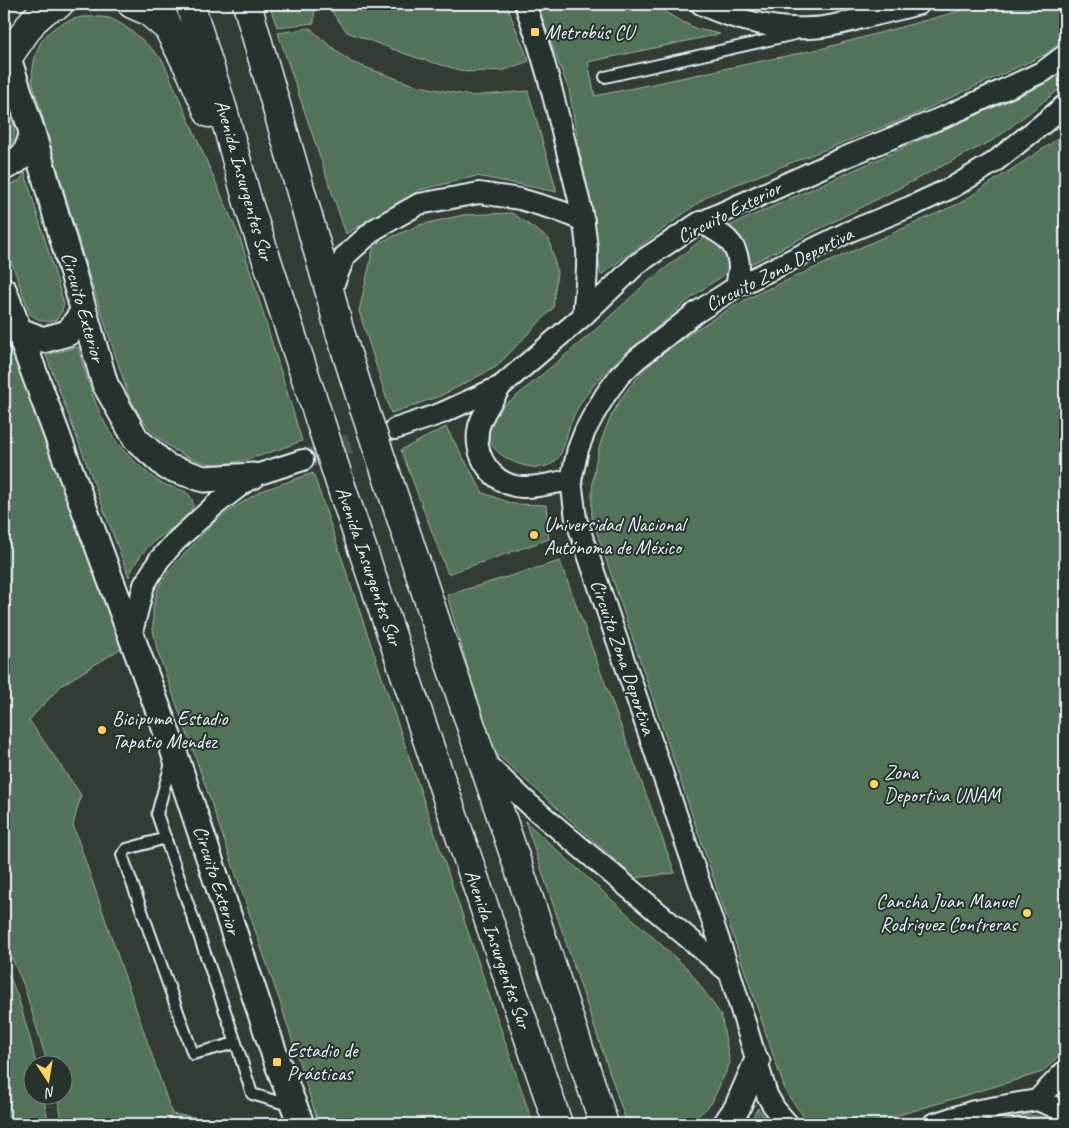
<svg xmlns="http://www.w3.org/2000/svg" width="1069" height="1128" font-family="Caveat,sans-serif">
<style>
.green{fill:#53725a;stroke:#9eb2a9}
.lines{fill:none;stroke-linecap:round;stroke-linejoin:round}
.minor-tunnel{stroke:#4d5751;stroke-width:20;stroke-dasharray:20 10;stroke-linecap:butt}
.service-casing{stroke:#e8f1f8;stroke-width:14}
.minor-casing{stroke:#e8f1f8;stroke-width:24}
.tertiary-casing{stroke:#e8f1f8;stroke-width:29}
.secondary-casing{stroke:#e8f1f8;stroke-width:31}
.service{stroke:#26332d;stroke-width:10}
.minor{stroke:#26332d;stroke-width:20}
.tertiary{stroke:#26332d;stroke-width:25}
.secondary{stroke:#26332d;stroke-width:28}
.secondary-bridge-casing{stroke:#e8f1f8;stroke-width:31;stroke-linecap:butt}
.secondary-bridge{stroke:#26332d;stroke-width:28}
.poi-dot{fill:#ffd166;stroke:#26332d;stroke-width:2}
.labels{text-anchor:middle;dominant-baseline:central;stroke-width:4;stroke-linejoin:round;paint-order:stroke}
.poi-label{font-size:20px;fill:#e8f1f8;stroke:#26332d;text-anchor:start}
.street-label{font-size:20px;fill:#e8f1f8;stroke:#26332d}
</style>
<rect width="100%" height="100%" fill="#323c33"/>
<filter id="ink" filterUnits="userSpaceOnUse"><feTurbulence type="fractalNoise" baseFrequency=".02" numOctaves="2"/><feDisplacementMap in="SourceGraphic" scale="10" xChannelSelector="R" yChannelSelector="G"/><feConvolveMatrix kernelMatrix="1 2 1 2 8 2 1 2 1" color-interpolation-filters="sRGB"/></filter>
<g filter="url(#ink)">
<path class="green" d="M 269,4 L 315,4 L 314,23 L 277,27 Z
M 326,4 L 506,4 L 529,61 L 505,70 L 467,72 L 414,57 L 347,32 Z
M 536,4 L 652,4 L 675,18 L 697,29 L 720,34 L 588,62 L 595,96 L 824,48 L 985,4 L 1065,4 L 1065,38 L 1046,54 L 911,116 L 709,195 L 601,275 L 569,90 Z
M 82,17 C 90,17 100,16 109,18 C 128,25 150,46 163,61 L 240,238 L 302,441 C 276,450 248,462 221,464 C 194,465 165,447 148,427 C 140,417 134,406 128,394 L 88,272 L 32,81 C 33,45 45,25 82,17 Z
M 310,28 L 329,45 L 351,62 L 414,85 L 471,96 L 528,91 L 557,192 L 477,176 L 420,190 L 346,234 L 278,33 Z
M 1065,72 L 1065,85 L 995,139 L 747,266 C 743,246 744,240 727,227 L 1039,87 Z
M 4,95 C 11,115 24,138 4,154 Z
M 1065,133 L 1065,1049 L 1043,1072 L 869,1124 L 815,1124 L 808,1122 L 786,1093 L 592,518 C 589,458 607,402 654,361 C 667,349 682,339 697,329 C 719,315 740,302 763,291 L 960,203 L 1049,145 Z
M 25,173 L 64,304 L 61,313 L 56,320 C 45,323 39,321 30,314 L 4,241 L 4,186 L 19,181 Z
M 512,213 L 549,239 L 557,272 L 553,308 L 496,367 L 440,396 L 391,413 L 359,311 L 374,245 L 419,225 L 463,215 Z
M 706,236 L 728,250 L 731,271 C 720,278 709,284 699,292 C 680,306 662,323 644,339 C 624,356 602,372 587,394 C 579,404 573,416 569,428 C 565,439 564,454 554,462 C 538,475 505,462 493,447 C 486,438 490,423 495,414 C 499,408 505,404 512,400 L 601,325 L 643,286 Z
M 4,323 L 125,646 L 62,685 L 29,720 L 81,795 L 73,825 L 172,1114 L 242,1124 L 63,1124 L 57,1096 L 62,1096 L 62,1066 L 48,1065 L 24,986 L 4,940 Z
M 78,347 C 90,389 101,432 134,461 C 142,468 152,478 161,483 C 169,487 178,488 186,492 C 190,495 193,500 193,505 C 191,520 172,527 161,536 C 147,546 135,560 129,577 L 46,355 Z
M 446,427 L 483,493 L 513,504 L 546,505 L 549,539 L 448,574 L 401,450 Z
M 313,473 L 533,1124 L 324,1124 L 316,1116 L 281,1005 L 194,753 L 157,650 L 153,629 L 153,607 L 158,588 L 170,569 L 200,537 L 217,520 L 235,507 L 261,491 Z
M 560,561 L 675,873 L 635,878 L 491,749 L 447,595 Z
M 525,821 L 689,970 L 721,1015 L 730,1063 L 711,1104 L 689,1124 L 627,1124 Z
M 4,964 L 17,994 L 31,1042 L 36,1065 L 32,1066 L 32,1096 L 43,1096 L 49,1124 L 4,1124 Z
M 758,1108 L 769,1124 L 748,1124 Z
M 1024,1115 C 1038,1115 1048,1118 1061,1124 L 993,1124 Z"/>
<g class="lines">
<path class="minor-tunnel" d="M 303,460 L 386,432"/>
<defs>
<path id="service" d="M 605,77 L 795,34
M 171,763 L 157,814 L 236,1043 L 252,1094 L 292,1106
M 166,838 L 127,849 L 122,855 L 193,1054 L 236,1043"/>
<path id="minor" d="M 525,4 C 542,50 554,98 566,147 C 574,181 585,216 587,251 C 588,273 585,294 583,316
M 701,4 C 731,19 775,30 809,28 C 827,28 845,23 862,18 C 881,14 900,9 919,4
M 700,222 C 721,233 738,241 739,267 C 739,273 737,280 736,287
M 330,293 L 345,256 L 375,229 L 419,204 L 479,193 L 520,199 L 560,211 L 584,221
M 501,386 C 494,398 483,412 479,426 C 472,455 492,485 522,487 C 537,488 557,482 571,480
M 395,429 L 442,413 L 501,386 L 583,316 L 637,264 L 697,224 L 843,158 L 953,113 L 1044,71 L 1065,55
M 131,636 L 144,585 L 159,560 L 175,542 L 214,506 L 253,476 L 303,460
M 483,761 L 530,805 L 730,973
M 1037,1100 L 1065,1071
M 788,1124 L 775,1109 L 767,1095 L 730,973 L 576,519 L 571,480 L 578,449 L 585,431 L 594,414 L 606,394 L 620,375 L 637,359 L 694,314 L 736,287 L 848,232 L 912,206 L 953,187 L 993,163 L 1045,122 L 1065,105
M 933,1124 L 974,1111 L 1037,1100 L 1052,1106 L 1065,1113"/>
<path id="tertiary" d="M 4,46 L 32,132 L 105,384 L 136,439 L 167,467 L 192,475 L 204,479 L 253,476
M 4,167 C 22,160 29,152 32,132
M 4,291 L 174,752 L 277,1062 L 301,1124
M 18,330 L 43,340 L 68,333 L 84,311
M 726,1124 L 737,1108 L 757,1062"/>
<path id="secondary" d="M 132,4 L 148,11 L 168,28
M 158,4 L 168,28 L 191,72 L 209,113
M 190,4 L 223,110 L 248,203 L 321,424
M 247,4 L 330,293 L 339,329 L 364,408
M 8,57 L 33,21 L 48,8 L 59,4
M 386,473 L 570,1021 L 604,1124
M 343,492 L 558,1124"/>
</defs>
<use href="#service" class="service-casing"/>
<use href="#minor" class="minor-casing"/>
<use href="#tertiary" class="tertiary-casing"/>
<use href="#secondary" class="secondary-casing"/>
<use href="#service" class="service"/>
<use href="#minor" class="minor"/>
<use href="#tertiary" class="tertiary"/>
<use href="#secondary" class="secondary"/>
<defs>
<path id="secondary-bridge" d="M 364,408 L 386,473
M 321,424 L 343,492"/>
</defs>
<use href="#secondary-bridge" class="secondary-bridge-casing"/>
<use href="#secondary-bridge" class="secondary-bridge"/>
</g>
</g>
<g class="poi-dot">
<rect x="530" y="27" width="10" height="10" rx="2.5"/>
<circle cx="534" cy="535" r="5"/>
<circle cx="102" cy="730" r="5"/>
<circle cx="874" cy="784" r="5"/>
<circle cx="1027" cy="913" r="5"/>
<rect x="272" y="1057" width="10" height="10" rx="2.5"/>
</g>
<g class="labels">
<g class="poi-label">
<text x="545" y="32">Metrobús CU</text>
<text x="544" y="524">Universidad Nacional<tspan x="544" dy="23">Autónoma de México</tspan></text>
<text x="112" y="718">Bicipuma Estadio<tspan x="112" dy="23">Tapatio Mendez</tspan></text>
<text x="884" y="772">Zona<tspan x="884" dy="23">Deportiva UNAM</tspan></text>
<text x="1017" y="901" text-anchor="end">Cancha Juan Manuel<tspan x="1017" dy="23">Rodriguez Contreras</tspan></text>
<text x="287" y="1050">Estadio de<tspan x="287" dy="23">Prácticas</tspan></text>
</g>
<g class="street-label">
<text transform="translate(244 180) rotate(74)">Avenida Insurgentes Sur</text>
<text transform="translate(729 212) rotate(-27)">Circuito Exterior</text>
<text transform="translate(779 269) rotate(-27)">Circuito Zona Deportiva</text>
<text transform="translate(83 307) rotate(74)">Circuito Exterior</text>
<text transform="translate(369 566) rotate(71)">Avenida Insurgentes Sur</text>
<text transform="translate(623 657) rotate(71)">Circuito Zona Deportiva</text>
<text transform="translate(217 880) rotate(72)">Circuito Exterior</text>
<text transform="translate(498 949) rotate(71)">Avenida Insurgentes Sur</text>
</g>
</g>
<rect width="1069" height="1128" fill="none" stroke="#26332d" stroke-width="20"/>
<rect x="10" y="10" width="1049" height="1108" fill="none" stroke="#e8f1f8" stroke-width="2" filter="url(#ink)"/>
<g transform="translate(48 1080) rotate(168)"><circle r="24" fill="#26332d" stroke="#747f7e"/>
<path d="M0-4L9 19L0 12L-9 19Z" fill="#ffd166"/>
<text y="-8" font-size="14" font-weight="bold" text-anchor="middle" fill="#e8f1f8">N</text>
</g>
</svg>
